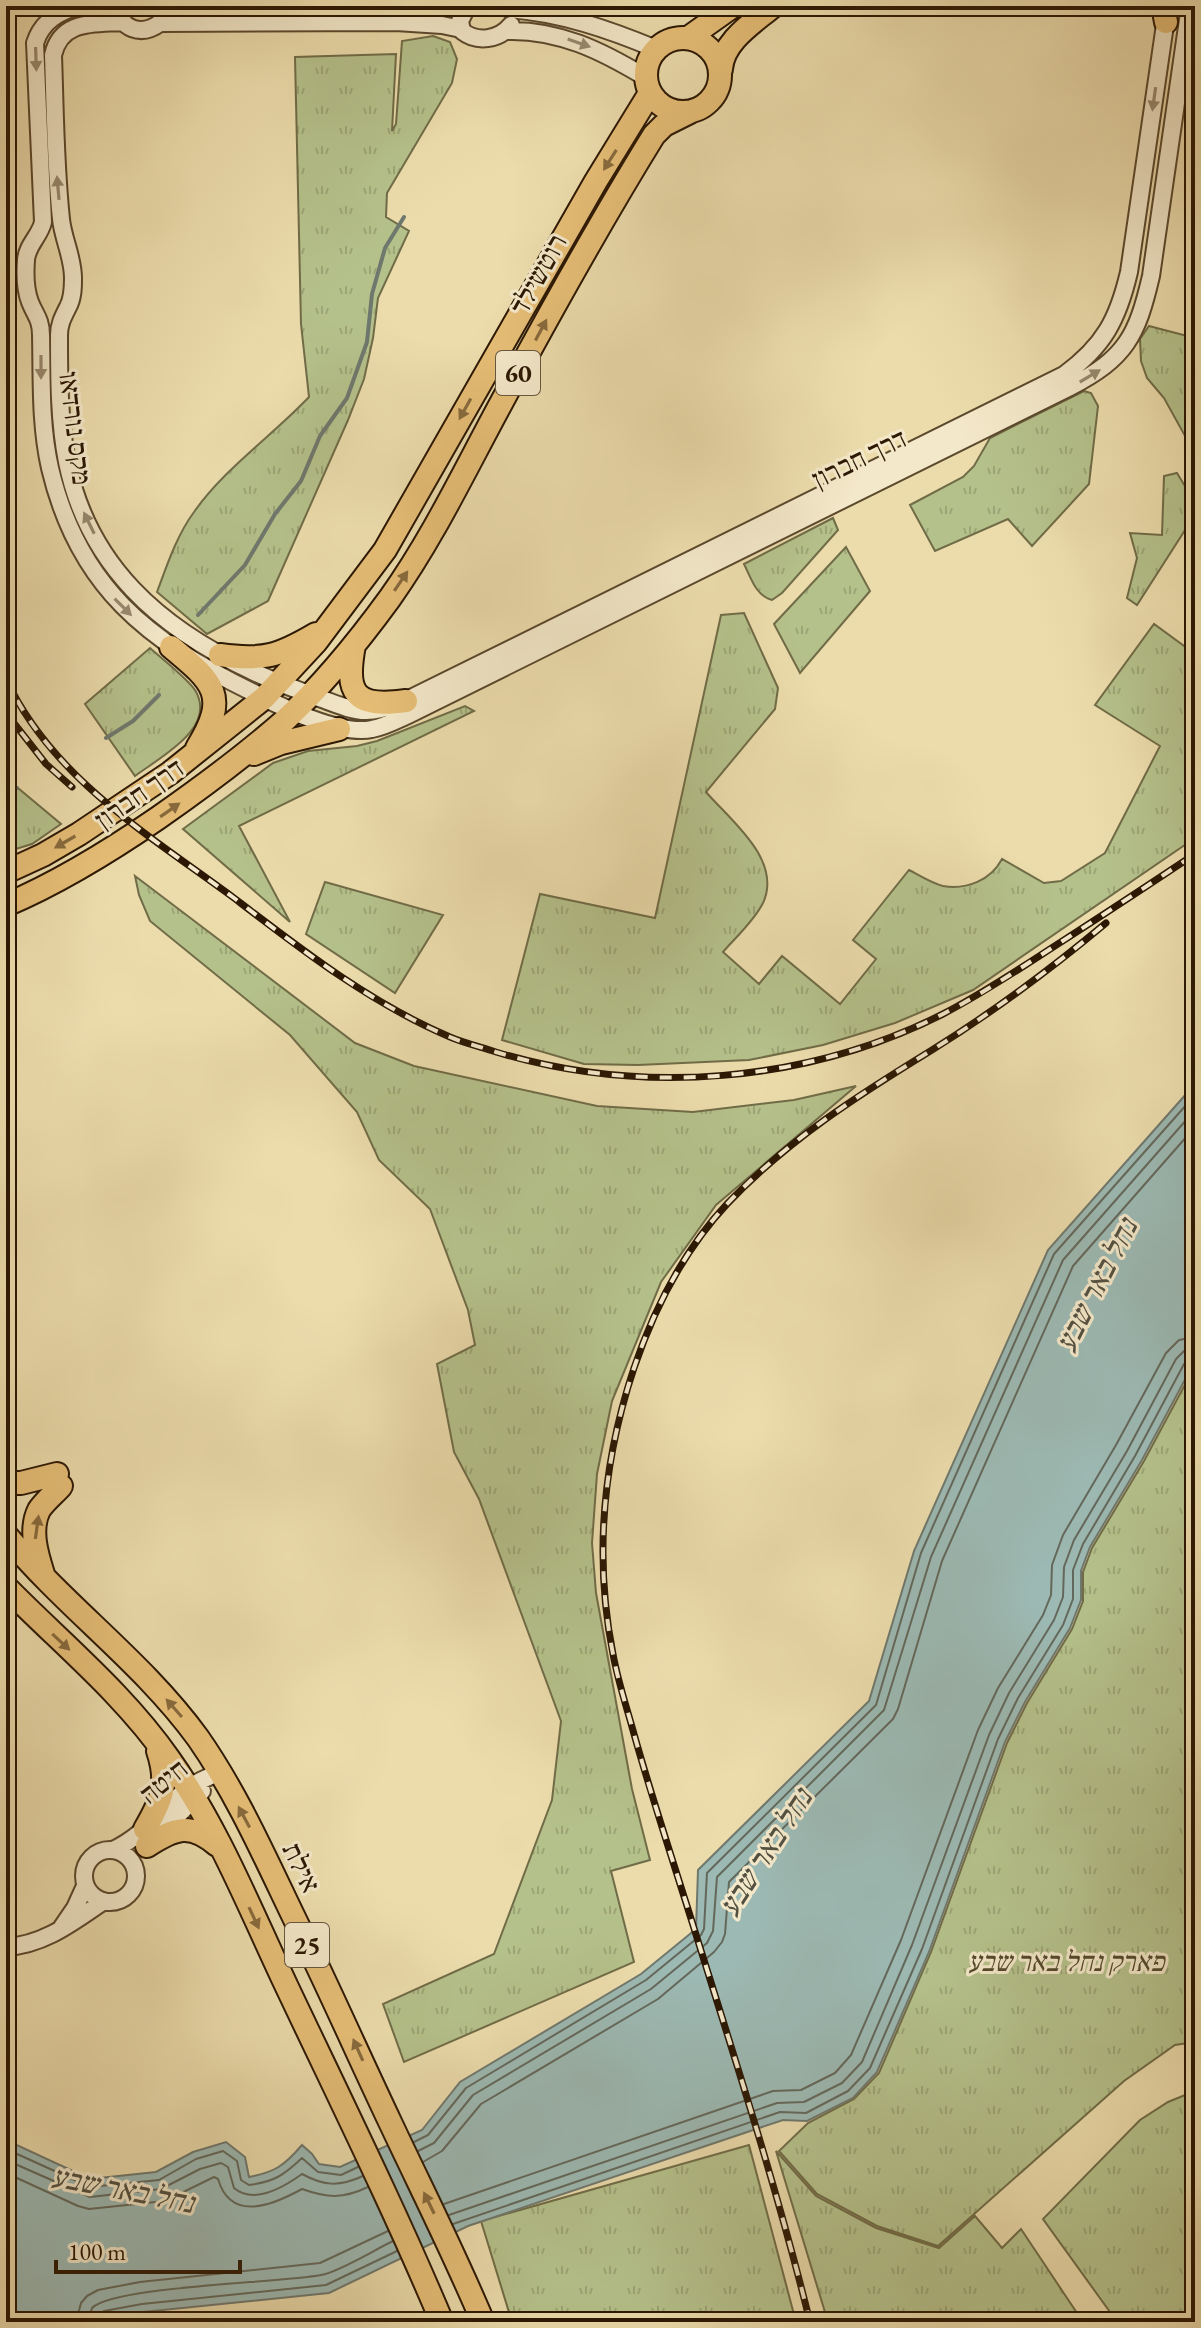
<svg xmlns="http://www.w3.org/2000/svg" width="1201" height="2328" font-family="'EB Garamond','Frank Ruhl Libre',serif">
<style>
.grass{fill:url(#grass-tufts);stroke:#706c47;stroke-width:2}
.water{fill:#9cb9b3;stroke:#6f786d;stroke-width:2}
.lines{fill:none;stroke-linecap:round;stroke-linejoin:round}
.shore{stroke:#64685b;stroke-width:2}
.stream{stroke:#6f786d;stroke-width:4}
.tertiary-casing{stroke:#5b482d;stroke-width:20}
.trunk-casing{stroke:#2b1703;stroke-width:26}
.tertiary{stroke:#f3e8c9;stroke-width:16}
.trunk{stroke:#e6be76;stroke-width:22}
.rail-casing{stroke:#2b1703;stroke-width:7}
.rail{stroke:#f3e8c9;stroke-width:4;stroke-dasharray:12;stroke-linecap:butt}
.oneway{fill:#998a70}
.oneway2{fill:#886a3c}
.labels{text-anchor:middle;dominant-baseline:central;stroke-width:6;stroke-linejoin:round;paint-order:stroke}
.shield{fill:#f3e8c9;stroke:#67563e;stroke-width:2}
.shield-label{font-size:26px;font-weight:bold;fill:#2b1703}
.street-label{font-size:28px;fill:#2b1703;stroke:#f3e8c9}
.park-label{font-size:28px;font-style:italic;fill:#544a2c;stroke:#f3e8c9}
.water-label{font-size:30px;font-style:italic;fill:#535041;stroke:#f3e8c9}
</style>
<defs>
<pattern id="grass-tufts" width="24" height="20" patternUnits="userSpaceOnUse" patternTransform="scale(2)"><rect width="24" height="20" fill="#b5c18b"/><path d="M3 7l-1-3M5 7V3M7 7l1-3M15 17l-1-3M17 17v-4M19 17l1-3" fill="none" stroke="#9ca576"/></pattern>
</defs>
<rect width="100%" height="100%" fill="#ecdcac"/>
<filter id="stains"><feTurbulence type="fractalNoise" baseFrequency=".0025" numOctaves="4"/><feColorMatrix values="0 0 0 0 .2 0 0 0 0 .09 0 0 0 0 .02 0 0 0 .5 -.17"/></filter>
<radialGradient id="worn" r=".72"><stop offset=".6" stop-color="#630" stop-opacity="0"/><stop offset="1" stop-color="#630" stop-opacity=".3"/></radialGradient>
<path class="grass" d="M 433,36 L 450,42 L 457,59 L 452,83 L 387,193 L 386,217 L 409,231 L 378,298 L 373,338 L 364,379 L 348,420 L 268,601 L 207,634 L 157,592 C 167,565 177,535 194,512 C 225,468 272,436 309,397 L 301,324 L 295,57 L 396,54 L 392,131 L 396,124 L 402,41 Z
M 1149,326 L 1195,338 L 1195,454 L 1164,398 L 1147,378 L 1141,361 L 1140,339 Z
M 1084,391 L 1091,393 L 1098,406 L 1089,484 L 1032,546 L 1008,519 L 935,551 L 910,505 L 963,477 L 974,466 L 990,438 Z
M 1177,473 L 1191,496 L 1194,511 L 1187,527 L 1137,605 L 1127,598 L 1137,558 L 1130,533 L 1162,535 L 1164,476 Z
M 833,518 L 838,530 L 782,593 L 772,600 C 756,596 751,578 744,564 Z
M 846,547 L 870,591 L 800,673 L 774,624 Z
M 744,613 L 778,688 L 775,709 L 706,792 C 730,820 783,860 763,903 C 754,921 736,937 723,952 L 759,984 L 782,956 L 840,1004 L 876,959 L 853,940 L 909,870 C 919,875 931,883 943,886 C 967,890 991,880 1002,859 L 1044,883 L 1061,881 L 1105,853 L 1160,746 L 1095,705 L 1154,624 L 1195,654 L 1195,838 L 973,990 L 895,1023 L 823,1045 L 749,1060 L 638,1065 L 584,1064 L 502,1040 L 540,894 L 655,918 L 721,615 Z
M 150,648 C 161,658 187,678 195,690 C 218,728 160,757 135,776 L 85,704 Z
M 465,706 L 474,711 L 239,826 L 290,922 L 183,829 L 273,763 L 308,751 L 357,746 L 377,741 Z
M 6,778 L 61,824 L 32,844 L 6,852 Z
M 135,876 L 355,1043 L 414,1066 L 597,1106 L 693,1112 L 794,1100 L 856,1086 L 716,1205 L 661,1282 L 612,1401 L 597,1474 L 592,1543 L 596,1593 L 632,1789 L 650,1860 L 611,1871 L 634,1962 L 404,2062 L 383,2004 L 494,1954 L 552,1800 L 561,1721 L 479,1499 L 454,1452 L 437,1364 L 475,1345 L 468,1310 L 430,1209 L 379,1160 L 357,1112 L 290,1035 L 150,921 L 139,895 Z
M 325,882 L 443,915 L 395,993 L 306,934 Z
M 1195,1366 L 1195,2042 L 1175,2045 L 1124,2081 L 938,2246 L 877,2226 L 817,2194 L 779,2151 L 808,2123 L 854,2099 L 879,2073 L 931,1952 L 1007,1743 L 1027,1703 L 1072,1629 L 1083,1601 L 1083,1572 L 1092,1548 L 1144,1461 Z
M 1195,2091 L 1195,2322 L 1121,2322 L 1115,2319 L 1043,2219 L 1140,2120 L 1168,2102 Z
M 749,2145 L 796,2322 L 512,2322 L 481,2221 Z
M 776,2151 L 816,2196 L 876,2228 L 939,2248 L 975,2216 L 1002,2248 L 1021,2229 L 1083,2322 L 828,2322 Z"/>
<path class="water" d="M 1195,1084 L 1195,1361 L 1142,1460 L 1090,1547 L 1081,1571 L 1081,1600 L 1070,1628 L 1025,1702 L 1005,1742 L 929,1952 L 877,2072 L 853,2098 L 807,2121 L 783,2120 L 468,2226 L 329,2293 L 143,2312 L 84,2322 L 42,2322 L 6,2317 L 6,2140 L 90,2179 L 156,2172 L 193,2152 L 226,2142 L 245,2157 L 249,2177 C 275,2172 284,2166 302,2145 L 312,2154 L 319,2164 L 340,2167 L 422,2130 L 460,2082 L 641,1974 L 696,1929 L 698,1870 L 869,1701 L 914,1551 L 1048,1250 Z"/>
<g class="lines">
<path class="shore" d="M 414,2142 L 428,2135 L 466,2088 L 646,1980 L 701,1935 L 704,1929 L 707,1873 L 876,1705 L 921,1553 L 1054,1254 L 1195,1095
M 6,2149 L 90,2187 L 159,2180 L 196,2159 L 223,2151 L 237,2161 L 241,2180 L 249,2185 C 274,2182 284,2175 302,2158 L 318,2172 L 341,2175 L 358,2167
M 418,2151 L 434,2143 L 473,2095 L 651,1989 L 707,1943 L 713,1931 L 717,1877 L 884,1710 L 931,1557 L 1063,1260 L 1195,1110
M 6,2160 L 90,2197 L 161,2189 L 200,2169 L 221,2163 L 228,2167 L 234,2188 C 254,2205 284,2187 302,2174 C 324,2186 339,2187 363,2176
M 423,2162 L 442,2151 L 481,2104 L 658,1999 L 714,1952 L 722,1942 L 725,1934 L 729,1882 L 893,1719 L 898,1709 L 942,1561 L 1073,1266 L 1195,1127
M 6,2173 L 78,2206 L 89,2209 L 165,2201 L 214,2177 L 218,2179 C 231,2223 273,2205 302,2189 C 327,2198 343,2199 368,2187
M 444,2204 L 773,2091 L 801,2090 L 835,2073 L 851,2055 L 901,1940 L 978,1730 L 998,1688 L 1043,1615 L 1051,1595 L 1052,1565 L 1063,1535 L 1116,1445 L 1166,1353 L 1179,1340 L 1195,1337
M 449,2215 L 777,2103 L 804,2102 L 842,2083 L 862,2062 L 912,1945 L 989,1735 L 1009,1693 L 1054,1620 L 1063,1597 L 1064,1567 L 1074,1540 L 1127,1451 L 1176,1359 L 1184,1351 L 1195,1349
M 453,2224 L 780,2112 L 806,2113 L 848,2091 L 870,2068 L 922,1949 L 998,1739 L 1018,1698 L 1063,1625 L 1073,1599 L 1073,1570 L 1083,1544 L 1135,1456 L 1184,1364 L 1189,1360 L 1195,1359
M 76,2322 L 81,2303 L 87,2296 L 98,2290 L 140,2282 L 320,2263 L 388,2231
M 88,2322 L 92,2308 C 115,2286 280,2283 321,2275 C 339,2272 374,2250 393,2241
M 98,2322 L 99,2316 L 104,2311 L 142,2304 L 326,2285 L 397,2251"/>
<path class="stream" d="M 198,615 L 245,565 L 275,514 L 301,481 L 320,436 L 347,398 L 367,342 L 372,294 L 385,248 L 404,217
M 106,738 L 133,721 L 159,695
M 6,792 L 17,788"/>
<defs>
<path id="tertiary" d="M 80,6 C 59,11 42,21 35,43 L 43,222 C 40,236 27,245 26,260 C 25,273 25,289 30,302 C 35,315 41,319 41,335 C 42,379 40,424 50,468 C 78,587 148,641 252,692 C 282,707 340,736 372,729 C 384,727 395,721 406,716 L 1070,387 C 1126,358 1137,336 1151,276 L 1190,6
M 116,6 C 120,29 141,37 160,23 L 167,6
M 472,6 L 466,9 L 460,21 L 462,31 C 477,43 499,40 511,25
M 509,9 C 561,13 608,29 656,49
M 122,22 C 93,24 61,20 53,55 C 55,110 55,164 61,219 C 63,239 73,257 73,278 C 73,287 73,298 68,307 C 63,317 59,324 59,335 C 59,377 59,421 67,462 C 88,566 160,628 252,671 C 274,682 296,689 319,698 C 334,703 350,711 366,711 C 378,711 390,707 401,703 L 1064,375 C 1104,346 1118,319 1129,272 L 1167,11
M 160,23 L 396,22 L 442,25 L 461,29
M 506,31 C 558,29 602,51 645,77
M 159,1834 L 202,1791
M84 1876a26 26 0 1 1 52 0a26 26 0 1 1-52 0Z
M 113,1850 C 143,1836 161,1811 186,1790 C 195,1782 208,1778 219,1772
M 62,1927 L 75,1908 L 85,1886
M 6,1947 C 44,1945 73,1922 104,1901"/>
<path id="trunk" d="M 1163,6 L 1166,22
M646 75a37 37 0 1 1 74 0a37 37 0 1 1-74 0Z
M 688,38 L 733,6
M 721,69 C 723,41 753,23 773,6
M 354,645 C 345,694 354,708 406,701
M 171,647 C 213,682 230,695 197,748
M 220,655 C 263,661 279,656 316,634
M 254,754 L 281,743 L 339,729
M 6,872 L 43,855 L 79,834 L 170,773 L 264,698 L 316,642 L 385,550 L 596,181 L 650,93
M 6,905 C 60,882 110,851 158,818 C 201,788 244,756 283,722 C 323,685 358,642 390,598 C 432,539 464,472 498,409 C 548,316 599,224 654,135 L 664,125 L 690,112
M 6,1483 L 21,1483 L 57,1474
M 6,1535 C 65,1607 143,1662 198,1738 C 242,1801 272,1874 306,1942 C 335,2002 362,2063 391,2124 C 422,2190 455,2255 483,2322
M 43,1574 C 37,1555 29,1530 39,1510 C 44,1502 55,1493 61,1486
M 6,1587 C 61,1643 124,1694 169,1759 C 218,1828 250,1909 286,1985 C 339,2097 394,2208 442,2322
M 145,1829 C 162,1800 169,1784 158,1751
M 147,1846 C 175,1828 190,1822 217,1845"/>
</defs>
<use href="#tertiary" class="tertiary-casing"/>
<use href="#trunk" class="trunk-casing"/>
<use href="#tertiary" class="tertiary"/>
<use href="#trunk" class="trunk"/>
<defs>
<path id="rail" d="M 6,679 C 53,779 149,835 234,898 C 302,950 370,1003 450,1037 C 464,1043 481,1047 496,1052 C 642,1096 806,1083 943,1014 C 984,993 1022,967 1061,942 C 1106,913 1150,884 1195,854
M 6,713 L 46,764 L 72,787
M 810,2322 C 777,2188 734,2056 693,1925 C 673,1861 652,1798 634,1734 C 627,1708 618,1682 613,1654 C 594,1558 603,1461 634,1368 C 654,1309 684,1250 727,1204 C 789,1139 857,1096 932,1050 C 993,1012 1051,969 1106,923"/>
</defs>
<use href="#rail" class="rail-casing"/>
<use href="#rail" class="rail"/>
</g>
<defs><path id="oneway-solid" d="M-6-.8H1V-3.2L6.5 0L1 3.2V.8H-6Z" transform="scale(2)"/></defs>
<g class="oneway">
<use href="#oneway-solid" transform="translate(579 43) rotate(19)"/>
<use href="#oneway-solid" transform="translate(36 59) rotate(88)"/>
<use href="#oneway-solid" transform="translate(1154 99) rotate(98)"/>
<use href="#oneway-solid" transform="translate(58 188) rotate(-95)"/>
<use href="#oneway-solid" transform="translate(41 367) rotate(90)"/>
<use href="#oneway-solid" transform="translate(1090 376) rotate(-31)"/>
<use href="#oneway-solid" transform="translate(89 523) rotate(-116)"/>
<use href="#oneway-solid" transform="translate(123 607) rotate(45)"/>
</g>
<g class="oneway2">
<use href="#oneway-solid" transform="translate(610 160) rotate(122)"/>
<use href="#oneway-solid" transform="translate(541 330) rotate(-62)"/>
<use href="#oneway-solid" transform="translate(465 409) rotate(119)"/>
<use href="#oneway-solid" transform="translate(401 581) rotate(-56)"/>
<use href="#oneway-solid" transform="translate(170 810) rotate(-35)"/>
<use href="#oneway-solid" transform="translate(65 842) rotate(150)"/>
<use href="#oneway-solid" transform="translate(37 1527) rotate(-82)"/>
<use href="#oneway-solid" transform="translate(61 1642) rotate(43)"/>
<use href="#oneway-solid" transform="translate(174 1708) rotate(-131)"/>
<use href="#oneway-solid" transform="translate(244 1817) rotate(-118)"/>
<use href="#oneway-solid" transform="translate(254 1918) rotate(65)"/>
<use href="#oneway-solid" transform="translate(358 2050) rotate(-114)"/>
<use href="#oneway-solid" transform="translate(429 2203) rotate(-116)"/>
</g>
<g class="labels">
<g class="shield">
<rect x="496" y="351" width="44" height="44" rx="6"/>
<rect x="285" y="1923" width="44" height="44" rx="6"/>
</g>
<g class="shield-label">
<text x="518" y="373">60</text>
<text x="307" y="1945">25</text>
</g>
<g class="street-label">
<text transform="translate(538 274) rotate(-61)">רוטשילד</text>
<text transform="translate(76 428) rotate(83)">מקס נורדאו</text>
<text transform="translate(859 458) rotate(-26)">דרך חברון</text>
<text transform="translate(139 793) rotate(-35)">דרך חברון</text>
<text transform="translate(163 1781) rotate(-39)">חיטה</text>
<text transform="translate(302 1867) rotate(64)">אילת</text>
</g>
<g class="park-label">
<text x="1066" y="1961">פארק נחל באר שבע</text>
</g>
<g class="water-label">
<text transform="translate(1096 1285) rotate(-63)">נחל באר שבע</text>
<text transform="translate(765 1852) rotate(-57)">נחל באר שבע</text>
<text transform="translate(123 2189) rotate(11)">נחל באר שבע</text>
</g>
</g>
<rect width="1201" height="2328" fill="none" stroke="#ecdcac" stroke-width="32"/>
<rect x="8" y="8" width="1185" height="2312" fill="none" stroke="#2b1703" stroke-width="4"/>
<rect x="16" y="16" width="1169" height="2296" fill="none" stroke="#2b1703" stroke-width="2"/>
<path d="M56 2260v12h184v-12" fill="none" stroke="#2b1703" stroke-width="4"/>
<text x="68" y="2260" font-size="24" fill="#2b1703" stroke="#f3e8c9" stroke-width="6" paint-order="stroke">100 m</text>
<rect width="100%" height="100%" filter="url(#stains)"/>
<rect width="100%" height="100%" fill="url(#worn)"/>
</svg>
